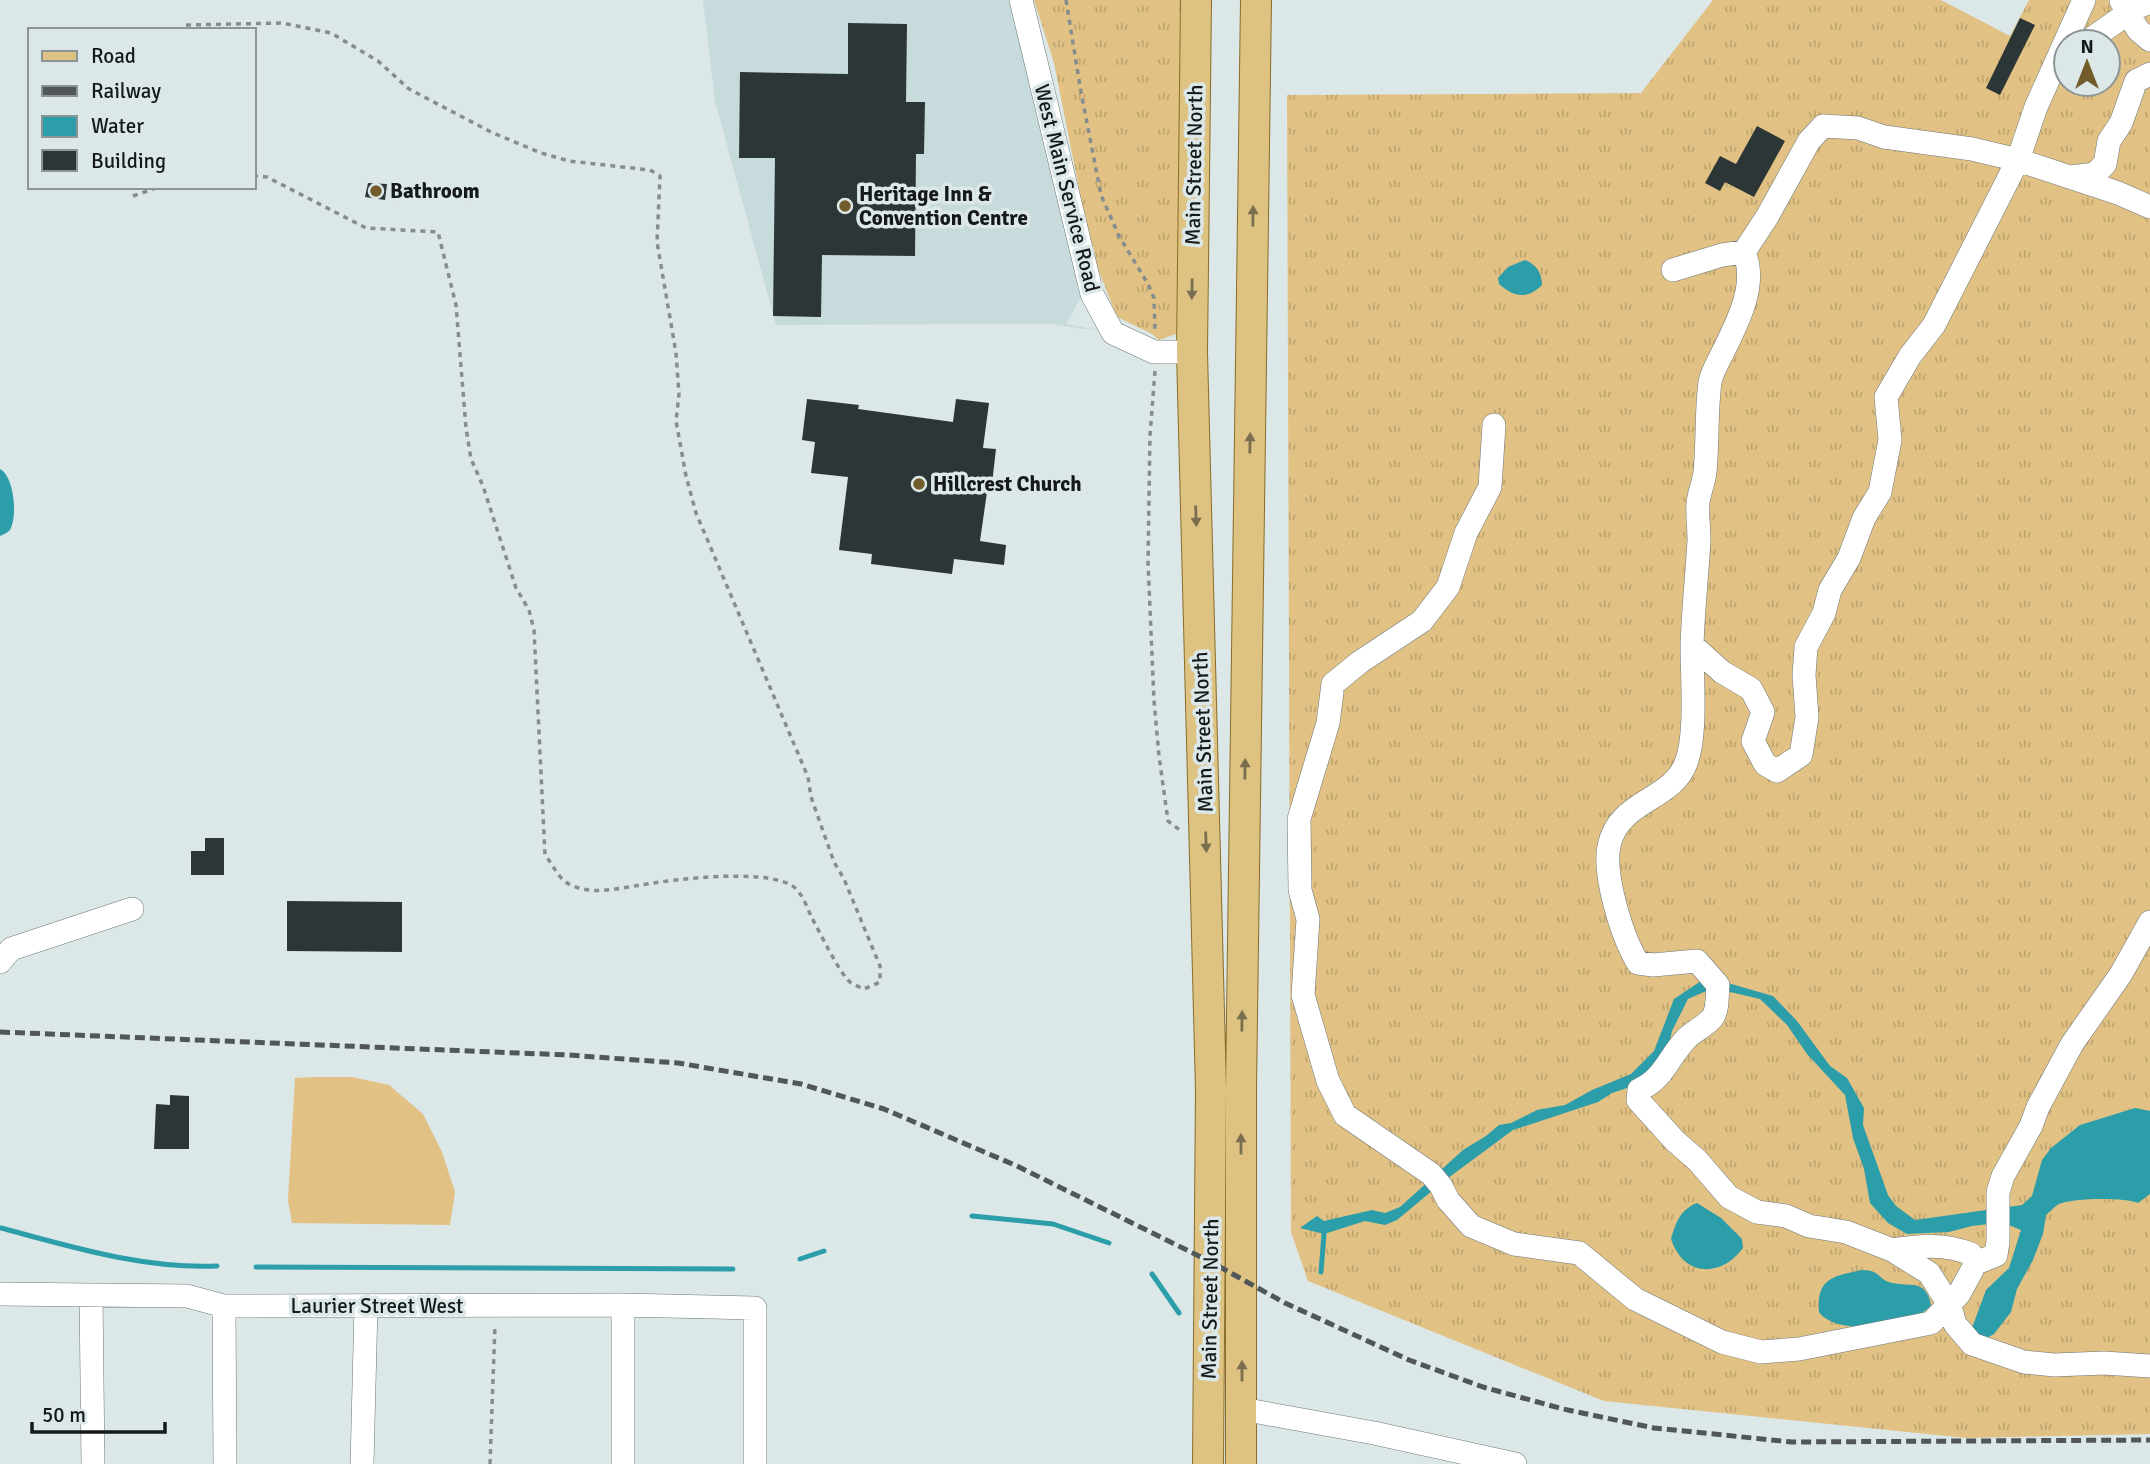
<svg xmlns="http://www.w3.org/2000/svg" width="2150" height="1464" font-family="Signika,sans-serif">
<style>
.built{fill:#c7dadc}
.grass{fill:url(#grass-tufts);fill-rule:evenodd}
.pitch{fill:#e1c184}
.water{fill:#2c9eaa}
.lines{fill:none;stroke-linecap:round;stroke-linejoin:round}
.stream{stroke:#2c9eaa;stroke-width:5}
.building{fill:#2d3637}
.minor-casing{stroke:#6d7778;stroke-width:24}
.major-casing{stroke:#896c28;stroke-width:32}
.path{stroke:#858d8e;stroke-width:3.5;stroke-dasharray:5 5;stroke-linecap:butt}
.minor{stroke:#fff;stroke-width:23}
.major{stroke:#ddc282;stroke-width:30}
.rail{stroke:#515758;stroke-width:5;stroke-dasharray:10 5;stroke-linecap:butt}
.oneway{fill:#796e4e}
.poi-dot{fill:#735c2c;stroke:#dce7e8;stroke-width:2.5}
.labels{text-anchor:middle;dominant-baseline:central;stroke-width:7;stroke-linejoin:round;paint-order:stroke}
.street-label{font-size:21px;fill:#15191a;stroke:#dce7e8}
.poi-label{font-size:21px;font-weight:bold;fill:#15191a;stroke:#dce7e8;text-anchor:start}
</style>
<defs>
<pattern id="grass-tufts" width="24" height="20" patternUnits="userSpaceOnUse" patternTransform="scale(1.75)"><rect width="24" height="20" fill="#e1c184"/><path d="M3 7l-1-3M5 7V3M7 7l1-3M15 17l-1-3M17 17v-4M19 17l1-3" fill="none" stroke="#c0a571"/></pattern>
</defs>
<rect width="100%" height="100%" fill="#dce7e8"/>
<path class="built" d="M 703,0 L 1021,0 L 1089,283 L 1066,324 L 1113,333 L 1050,324 L 776,325 L 715,101 Z"/>
<path class="grass" d="M 1034,0 L 1183,0 L 1179,333 L 1159,340 L 1152,334 L 1117,317 L 1092,254 L 1054,63 Z
M 1713,0 L 1941,0 L 2010,36 L 2029,0 L 2150,0 L 2150,1434 L 1966,1438 L 1604,1401 L 1308,1281 L 1291,1232 L 1287,95 L 1641,93 ZM 2066,42 L 2108,42 L 2108,84 L 2066,84 Z"/>
<path class="pitch" d="M 313,1077 L 352,1077 L 389,1085 L 423,1114 L 442,1152 L 455,1192 L 450,1225 L 292,1223 L 288,1200 L 295,1078 Z"/>
<path class="water" d="M 1525,260 C 1536,264 1542,273 1542,285 C 1527,300 1514,297 1499,284 L 1498,278 L 1508,267 Z
M 0,469 C 14,476 18,516 10,530 C 7,533 4,534 0,536 Z
M 1707,977 L 1773,996 L 1797,1021 L 1830,1066 L 1847,1078 L 1864,1108 L 1863,1125 L 1888,1195 L 1896,1206 L 1915,1220 L 2022,1205 L 2032,1196 L 2042,1160 L 2051,1148 L 2080,1125 L 2135,1108 L 2150,1111 L 2150,1194 L 2138,1203 C 2125,1197 2072,1198 2059,1204 C 2055,1206 2050,1212 2046,1215 L 2043,1234 L 2033,1260 L 2017,1289 L 2011,1312 L 1994,1334 L 1983,1340 L 1972,1328 L 1986,1290 L 2009,1268 L 2021,1230 L 2011,1226 L 1997,1223 L 1972,1226 L 1949,1232 L 1907,1234 L 1888,1223 L 1870,1203 L 1864,1169 L 1853,1138 L 1845,1095 L 1807,1054 L 1787,1025 L 1760,999 L 1713,988 L 1688,999 L 1672,1031 L 1667,1053 L 1630,1087 L 1612,1093 L 1598,1102 L 1513,1130 L 1444,1181 L 1397,1220 L 1385,1225 L 1365,1221 L 1324,1234 L 1300,1228 L 1317,1216 L 1324,1221 L 1372,1210 L 1385,1213 L 1400,1207 L 1463,1150 L 1486,1136 L 1499,1125 L 1511,1123 L 1537,1110 L 1565,1105 L 1592,1090 L 1631,1074 L 1654,1051 L 1674,999 Z
M 1697,1203 L 1721,1218 L 1742,1239 L 1743,1248 C 1720,1279 1683,1276 1671,1239 C 1676,1222 1680,1210 1697,1203 Z
M 1862,1270 C 1881,1270 1878,1280 1892,1283 C 1911,1287 1926,1279 1931,1305 C 1914,1328 1836,1337 1819,1312 C 1816,1277 1835,1276 1862,1270 Z"/>
<g class="lines">
<path class="stream" d="M 972,1216 L 1053,1224 L 1109,1243
M 1,1228 C 72,1247 143,1269 217,1266
M 800,1259 L 824,1251
M 256,1267 L 733,1269
M 1321,1272 L 1324,1234
M 1152,1274 L 1179,1313"/>
</g>
<path class="building" d="M 2020,18 L 2035,25 L 2000,95 L 1986,88 Z
M 848,23 L 907,24 L 906,102 L 925,102 L 924,154 L 916,154 L 915,256 L 822,255 L 821,317 L 773,316 L 775,158 L 739,158 L 740,72 L 848,74 Z
M 1757,126 L 1785,141 L 1754,197 L 1725,182 L 1720,191 L 1705,183 L 1720,156 L 1736,164 Z
M 368,183 L 387,184 L 385,200 L 365,197 Z
M 807,399 L 859,405 L 858,409 L 953,422 L 956,399 L 989,403 L 983,448 L 996,449 L 991,492 L 987,492 L 980,541 L 1006,545 L 1004,565 L 954,559 L 952,574 L 871,564 L 872,554 L 839,550 L 848,477 L 811,473 L 815,442 L 802,440 Z
M 205,838 L 224,838 L 224,875 L 191,875 L 191,851 L 205,851 Z
M 287,901 L 402,902 L 402,952 L 287,951 Z
M 170,1095 L 189,1096 L 189,1149 L 154,1149 L 156,1104 L 170,1105 Z"/>
<g class="lines">
<defs>
<path id="minor" d="M 1021,0 L 1092,294 L 1113,333 L 1154,352 L 1192,352
M 2121,1 L 2138,30 L 2150,40
M 2087,42 L 2135,8 L 2150,2
M 2071,177 L 2095,174 L 2105,164 L 2109,141 L 2121,123 L 2136,81 L 2150,74
M 1744,252 L 1767,217 L 1809,141 L 1823,126 L 1858,128 L 1884,137 L 1972,149 L 2018,160 L 2118,193 L 2150,207
M 1673,270 L 1722,255 L 1744,252 C 1758,285 1737,323 1723,352 C 1718,362 1712,372 1710,382 C 1706,412 1708,442 1705,472 C 1704,482 1699,493 1698,503 C 1697,515 1699,528 1699,540 C 1697,576 1693,611 1692,646 C 1692,678 1697,735 1686,763 C 1672,801 1618,800 1609,846 C 1603,875 1622,937 1638,963 L 1653,965 L 1697,961 L 1718,985 C 1717,994 1718,1009 1713,1017 C 1707,1025 1694,1031 1687,1038 C 1668,1057 1665,1078 1639,1090 L 1638,1100 L 1675,1141 L 1697,1160 L 1729,1197 L 1757,1212 L 1786,1216 L 1809,1226 L 1846,1232 L 1892,1250 L 1929,1273 L 1950,1306 L 1955,1324 L 1972,1344 L 2024,1362 L 2054,1365 L 2104,1363 L 2150,1366
M 1494,425 L 1490,487 L 1466,533 L 1448,587 L 1422,621 L 1360,662 L 1333,684 L 1328,723 L 1299,819 L 1300,890 L 1308,919 L 1303,995 L 1328,1081 L 1345,1115 L 1431,1174 L 1441,1186 L 1448,1200 L 1471,1226 L 1514,1244 L 1579,1253 L 1635,1299 L 1722,1342 L 1761,1352 L 1799,1349 L 1931,1323 L 1959,1294 L 1976,1263 L 1996,1255 L 1998,1242 L 1998,1192 L 2003,1176 L 2031,1126 L 2038,1107 L 2072,1044 L 2121,974 L 2150,922
M 1692,645 L 1722,672 L 1751,689 L 1763,712 L 1753,741 L 1765,764 L 1777,771 L 1801,755 L 1807,717 L 1804,675 L 1806,647 L 1824,613 L 1830,590 L 1849,558 L 1864,518 L 1880,492 L 1890,440 L 1886,397 L 1910,356 L 1934,325 L 2018,160 L 2036,107 L 2084,0
M 0,962 L 11,949 L 132,909
M 1892,1250 C 1921,1246 1944,1243 1971,1254 L 1976,1263
M 0,1294 L 187,1296 L 224,1306 L 623,1305 L 755,1308 L 755,1464
M 91,1295 L 93,1464
M 623,1305 L 623,1464
M 224,1306 L 225,1464
M 1242,1409 L 1374,1433 L 1515,1464
M 362,1464 L 366,1306"/>
<path id="major" d="M 1196,0 L 1192,352 L 1211,1090 L 1208,1464
M 1241,1464 L 1241,1089 L 1256,0"/>
</defs>
<use href="#minor" class="minor-casing"/>
<use href="#major" class="major-casing"/>
<path class="path" d="M 1066,0 L 1081,92 L 1101,195 L 1119,236 L 1148,284 L 1154,298 L 1155,331
M 186,25 L 282,23 L 331,33 L 378,61 L 409,89 L 491,132 L 541,153 L 569,161 L 650,170 L 660,176 L 657,242 L 676,353 L 679,394 L 676,421 L 686,476 L 696,513 L 808,777 L 811,797 L 834,862 L 844,879 L 880,966 L 880,982 L 864,989 C 860,987 854,985 850,982 C 840,974 819,931 812,918 C 806,906 802,890 789,884 C 757,869 676,879 641,885 C 619,888 594,895 573,886 C 558,880 555,867 545,855 L 534,630 L 529,610 L 516,588 L 483,486 L 471,459 L 466,428 L 456,305 L 438,232 L 366,228 L 267,177 L 254,176
M 133,196 L 159,187
M 1155,371 L 1150,435 L 1148,562 L 1154,701 L 1159,756 L 1168,821 L 1181,831
M 490,1464 L 495,1325"/>
<use href="#minor" class="minor"/>
<use href="#major" class="major"/>
<path class="rail" d="M 0,1032 L 568,1055 L 678,1063 L 801,1084 L 884,1109 L 1017,1166 L 1211,1262 L 1285,1303 L 1409,1360 L 1483,1387 L 1563,1409 L 1654,1428 L 1792,1442 L 2150,1440"/>
</g>
<defs><path id="oneway-solid" d="M-6-.8H1V-3.2L6.5 0L1 3.2V.8H-6Z" transform="scale(1.75)"/></defs>
<g class="oneway">
<use href="#oneway-solid" transform="translate(1253 216) rotate(-89)"/>
<use href="#oneway-solid" transform="translate(1192 289) rotate(91)"/>
<use href="#oneway-solid" transform="translate(1250 443) rotate(-89)"/>
<use href="#oneway-solid" transform="translate(1196 516) rotate(88)"/>
<use href="#oneway-solid" transform="translate(1245 769) rotate(-89)"/>
<use href="#oneway-solid" transform="translate(1206 842) rotate(88)"/>
<use href="#oneway-solid" transform="translate(1242 1021) rotate(-89)"/>
<use href="#oneway-solid" transform="translate(1241 1144) rotate(-90)"/>
<use href="#oneway-solid" transform="translate(1242 1371) rotate(-90)"/>
</g>
<g class="poi-dot">
<circle cx="376" cy="191" r="7"/>
<circle cx="845" cy="206" r="7"/>
<circle cx="919" cy="484" r="7"/>
</g>
<g class="labels">
<g class="street-label">
<text transform="translate(1194 165) rotate(-89)">Main Street North</text>
<text transform="translate(1067 188) rotate(76)">West Main Service Road</text>
<text transform="translate(1203 732) rotate(-92)">Main Street North</text>
<text transform="translate(1210 1299) rotate(-89)">Main Street North</text>
<text x="377" y="1306">Laurier Street West</text>
</g>
<g class="poi-label">
<text x="390" y="191">Bathroom</text>
<text x="859" y="194">Heritage Inn &amp;<tspan x="859" dy="24">Convention Centre</tspan></text>
<text x="933" y="484">Hillcrest Church</text>
</g>
</g>
<rect x="28" y="28" width="228" height="161" fill="#dce7e8" stroke="#8c9596" stroke-width="2"/>
<rect x="42" y="51" width="35" height="10" fill="#ddc282" stroke="#8c9596" stroke-width="2"/>
<text x="91" y="63" font-size="21" fill="#15191a">Road</text>
<rect x="42" y="86" width="35" height="10" fill="#515758" stroke="#8c9596" stroke-width="2"/>
<text x="91" y="98" font-size="21" fill="#15191a">Railway</text>
<rect x="42" y="116" width="35" height="21" fill="#2c9eaa" stroke="#8c9596" stroke-width="2"/>
<text x="91" y="133" font-size="21" fill="#15191a">Water</text>
<rect x="42" y="150" width="35" height="21" fill="#2d3637" stroke="#8c9596" stroke-width="2"/>
<text x="91" y="168" font-size="21" fill="#15191a">Building</text>
<g transform="translate(2087 63)"><circle r="33" fill="#dce7e8" stroke="#8c9596" stroke-width="2"/>
<path d="M0-5L12 26L0 18L-12 26Z" fill="#735c2c"/>
<text y="-10" font-size="19" font-weight="bold" text-anchor="middle" fill="#15191a">N</text>
</g>
<path d="M32 1422v10h133v-10" fill="none" stroke="#15191a" stroke-width="3.5"/>
<text x="42" y="1422" font-size="21" fill="#15191a" stroke="#dce7e8" stroke-width="5" paint-order="stroke">50 m</text>
</svg>
